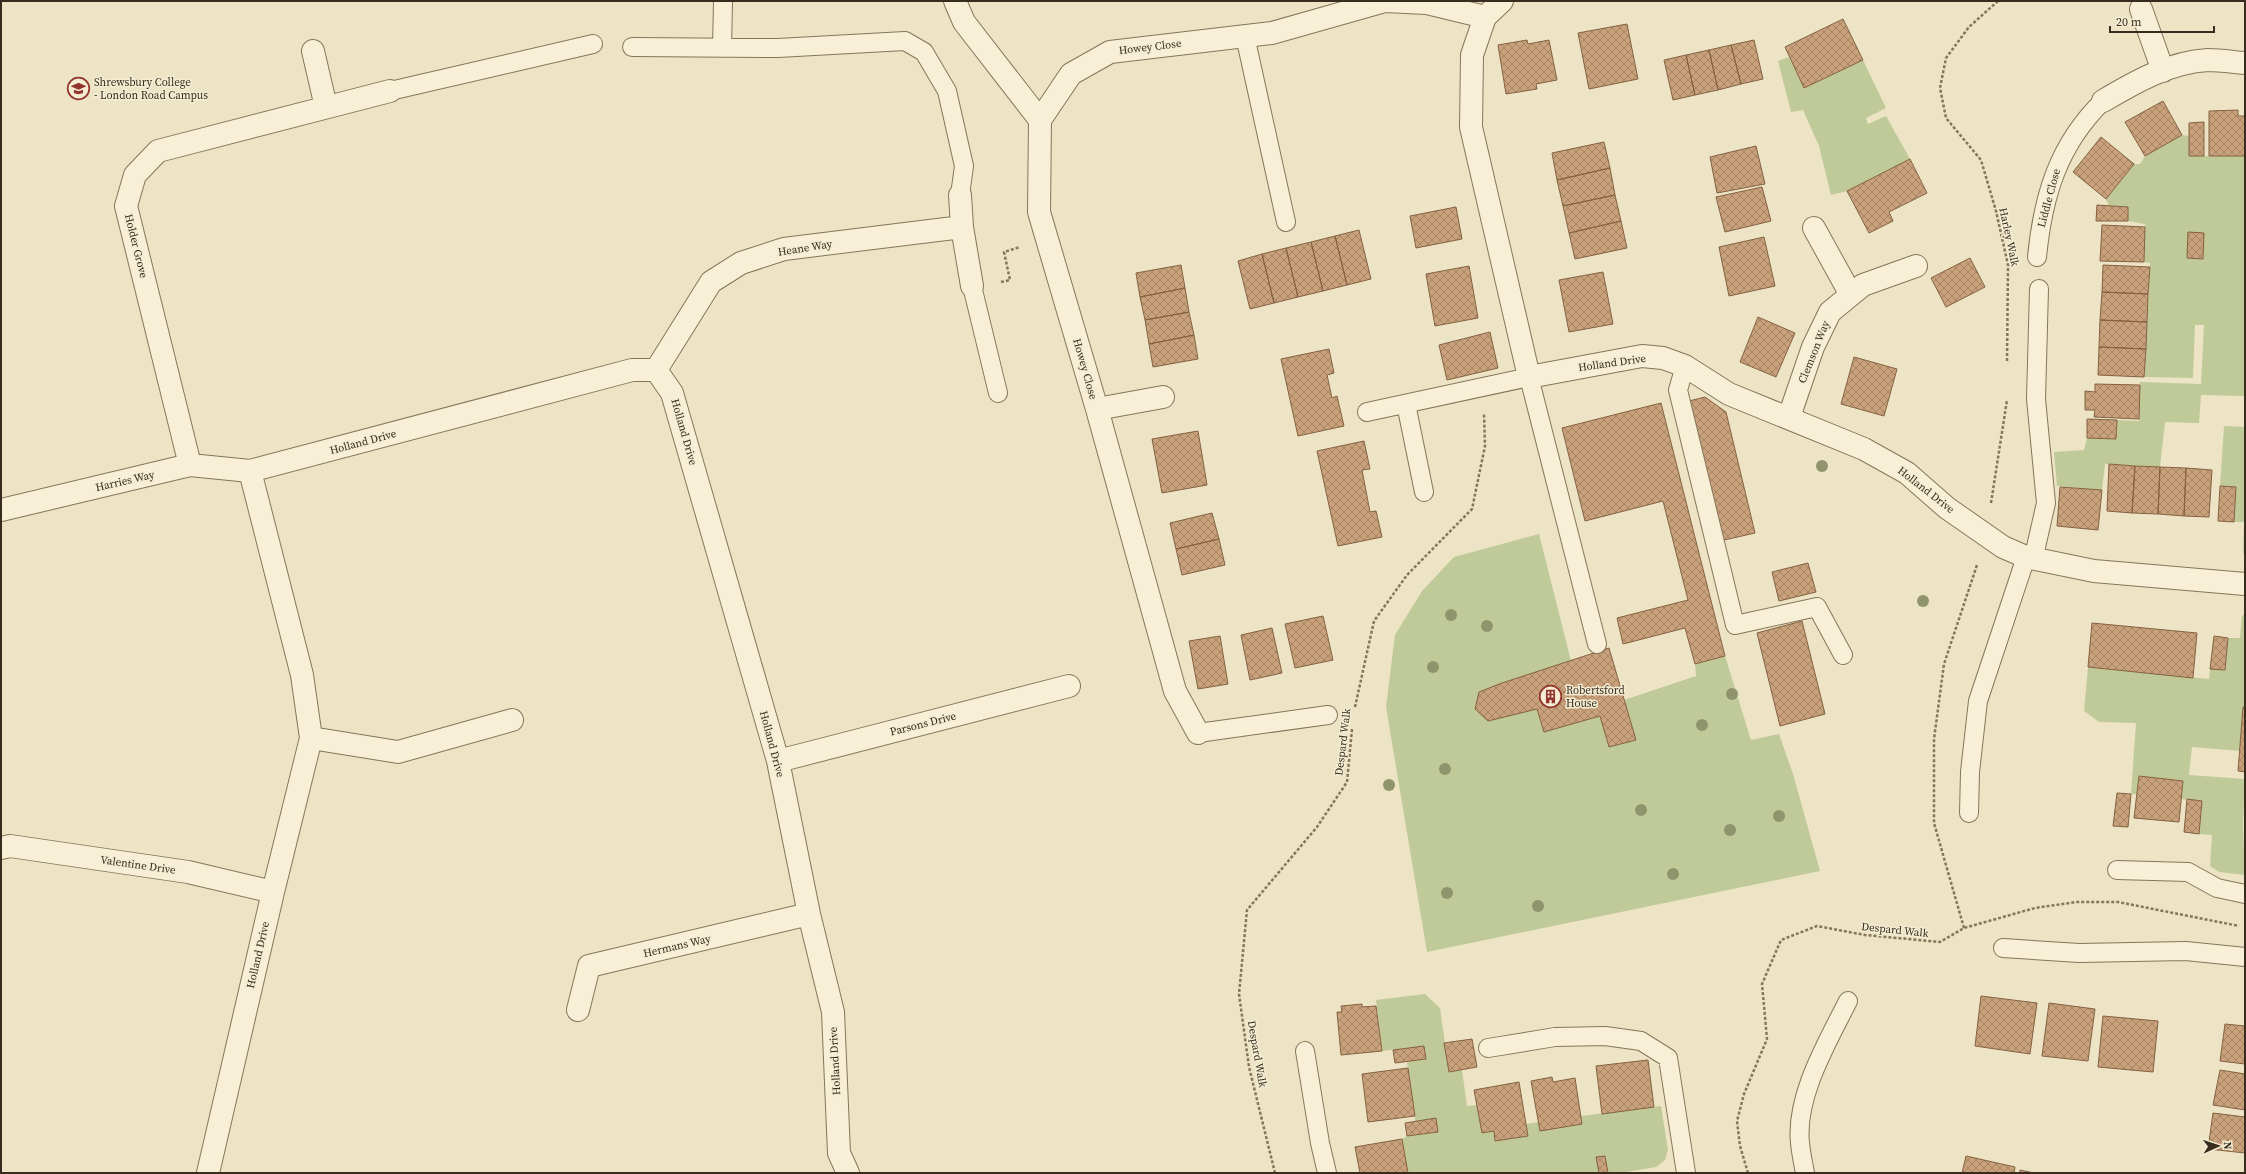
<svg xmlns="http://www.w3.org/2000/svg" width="2246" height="1174" font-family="'Source Serif 4',serif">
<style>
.garden{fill:#c0ca98}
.building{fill:url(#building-cross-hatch);stroke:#846142}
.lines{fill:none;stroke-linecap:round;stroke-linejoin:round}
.service-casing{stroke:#86755b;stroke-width:20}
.minor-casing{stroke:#86755b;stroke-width:24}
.path{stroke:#86755b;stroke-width:2.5;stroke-dasharray:3 2;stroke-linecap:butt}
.service{stroke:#f7f0d6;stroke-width:18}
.minor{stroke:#f7f0d6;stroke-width:22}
.tree{fill:#8f946d}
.labels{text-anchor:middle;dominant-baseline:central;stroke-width:3;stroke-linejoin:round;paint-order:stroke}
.street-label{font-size:11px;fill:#372c1e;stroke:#f4edd3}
.poi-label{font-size:11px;fill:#372c1e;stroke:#f4edd3;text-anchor:start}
</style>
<defs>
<pattern id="building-cross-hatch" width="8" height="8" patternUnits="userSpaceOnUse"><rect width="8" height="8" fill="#c9a27b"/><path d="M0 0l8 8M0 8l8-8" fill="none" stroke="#a48464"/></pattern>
</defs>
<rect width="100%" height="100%" fill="#ece4c4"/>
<path class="garden" d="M 1789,57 L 1804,88 L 1863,60 L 1886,108 L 1866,118 L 1868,124 L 1886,116 L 1910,159 L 1847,191 L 1831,195 L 1819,146 L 1803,110 L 1791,112 L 1778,61 Z
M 2182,135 L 2189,136 L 2189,156 L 2245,156 L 2245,396 L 2201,395 L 2199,423 L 2165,422 L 2160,467 L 2105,464 L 2102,490 L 2057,486 L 2054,452 L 2084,450 L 2087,438 L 2116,439 L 2117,420 L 2139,421 L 2140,382 L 2201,384 L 2204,325 L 2195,325 L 2193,378 L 2144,377 L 2150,263 L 2144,262 L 2145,224 L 2128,221 L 2128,207 L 2109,206 L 2106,199 L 2134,164 L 2140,164 L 2145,156 Z
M 2224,426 L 2245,427 L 2245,553 L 2243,553 L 2244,522 L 2234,522 L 2236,487 L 2220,486 Z
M 1539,534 L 1571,661 L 1479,692 L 1475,710 L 1488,721 L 1537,709 L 1544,732 L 1600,716 L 1610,747 L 1636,740 L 1624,700 L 1696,676 L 1695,664 L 1725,656 L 1751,740 L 1779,734 L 1793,774 L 1820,871 L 1427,952 L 1386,707 L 1395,635 L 1422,591 L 1454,557 Z
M 2245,614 L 2245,704 L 2240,751 L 2192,747 L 2189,775 L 2245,779 L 2243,824 L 2245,875 L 2219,872 L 2210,866 L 2212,835 L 2199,834 L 2202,801 L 2181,799 L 2183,781 L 2139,776 L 2137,794 L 2131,794 L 2136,723 L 2099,722 L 2084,711 L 2088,667 L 2209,679 L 2210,669 L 2225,670 L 2228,638 L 2240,638 L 2242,616 Z
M 1425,994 L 1440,1008 L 1449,1072 L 1462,1070 L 1467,1106 L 1477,1105 L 1482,1132 L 1494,1131 L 1496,1141 L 1528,1136 L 1526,1124 L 1539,1122 L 1540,1131 L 1582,1124 L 1581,1116 L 1661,1106 L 1668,1150 L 1665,1160 L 1656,1167 L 1620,1173 L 1408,1173 L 1402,1139 L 1407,1136 L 1438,1132 L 1436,1119 L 1415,1121 L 1415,1116 L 1407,1062 L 1426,1059 L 1424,1046 L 1382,1051 L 1376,1000 Z"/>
<path class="building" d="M 1843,19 L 1863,60 L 1804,88 L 1785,47 Z
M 1627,24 L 1638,79 L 1589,89 L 1578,33 Z
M 1527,40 L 1528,44 L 1549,40 L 1557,80 L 1536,84 L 1537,89 L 1506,94 L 1498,45 Z
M 1754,40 L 1763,79 L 1741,84 L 1731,45 Z
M 1731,45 L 1741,84 L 1718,90 L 1709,50 Z
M 1709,50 L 1718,90 L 1695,95 L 1686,55 Z
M 1686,55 L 1695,95 L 1673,100 L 1664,60 Z
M 2163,101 L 2182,135 L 2145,156 L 2125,122 Z
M 2238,110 L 2238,116 L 2245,116 L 2245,156 L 2209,156 L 2209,111 Z
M 2204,122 L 2204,156 L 2189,156 L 2189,123 Z
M 2101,137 L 2134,164 L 2106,199 L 2073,172 Z
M 1604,142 L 1610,168 L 1557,180 L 1552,153 Z
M 1756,146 L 1765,184 L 1717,193 L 1710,157 Z
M 1910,159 L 1927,193 L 1889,212 L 1893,221 L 1869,233 L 1847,191 Z
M 1610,168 L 1615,195 L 1563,206 L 1557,180 Z
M 1762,187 L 1771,221 L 1725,232 L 1716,197 Z
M 1615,195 L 1621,221 L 1569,233 L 1563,206 Z
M 2097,205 L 2128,207 L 2128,221 L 2096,221 Z
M 1456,207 L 1462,239 L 1416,248 L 1410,216 Z
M 1621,221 L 1627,248 L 1575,259 L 1569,233 Z
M 2102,225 L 2145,227 L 2144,262 L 2100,261 Z
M 1359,230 L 1371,279 L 1347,285 L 1335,236 Z
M 2188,232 L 2204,233 L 2203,259 L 2187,258 Z
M 1335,236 L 1347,285 L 1323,291 L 1311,242 Z
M 1764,237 L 1775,286 L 1729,296 L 1719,247 Z
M 1311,242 L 1323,291 L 1298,297 L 1286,248 Z
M 1286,248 L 1298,297 L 1274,303 L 1262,254 Z
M 1262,254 L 1274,303 L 1250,309 L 1238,261 Z
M 1970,258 L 1985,287 L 1946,307 L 1931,278 Z
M 1181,265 L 1185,288 L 1140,297 L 1136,273 Z
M 2103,265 L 2150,267 L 2148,294 L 2102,292 Z
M 1469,266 L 1478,318 L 1435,326 L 1426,274 Z
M 1603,272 L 1613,324 L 1569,332 L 1559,280 Z
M 1185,288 L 1189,312 L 1145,320 L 1140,297 Z
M 2102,292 L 2148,294 L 2147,322 L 2100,320 Z
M 1189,312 L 1194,335 L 1149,344 L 1145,320 Z
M 1758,317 L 1795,333 L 1776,377 L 1740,362 Z
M 2100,320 L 2147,322 L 2146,349 L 2099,347 Z
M 1490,332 L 1498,368 L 1447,380 L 1439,345 Z
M 1194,335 L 1198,359 L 1153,367 L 1149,344 Z
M 2099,347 L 2146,349 L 2144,377 L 2098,375 Z
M 1329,349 L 1334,373 L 1327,375 L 1332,398 L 1337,396 L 1344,426 L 1298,436 L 1281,359 Z
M 1854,357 L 1897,369 L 1884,416 L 1841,404 Z
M 2095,384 L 2140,385 L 2139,419 L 2094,417 L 2095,410 L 2085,410 L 2085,391 L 2095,392 Z
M 1705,397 L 1726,412 L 1755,533 L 1720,541 L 1685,402 Z
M 1661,403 L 1725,656 L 1695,664 L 1685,628 L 1623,644 L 1617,618 L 1688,600 L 1663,501 L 1585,521 L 1562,428 Z
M 2087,419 L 2117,420 L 2116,439 L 2087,438 Z
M 1198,431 L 1207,485 L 1162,493 L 1152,439 Z
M 1364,441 L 1370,469 L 1362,470 L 1370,512 L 1376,511 L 1382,537 L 1338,546 L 1317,451 Z
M 2109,464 L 2135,466 L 2132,513 L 2107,511 Z
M 2135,466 L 2160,467 L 2158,514 L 2132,513 Z
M 2160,467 L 2186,468 L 2184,516 L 2158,514 Z
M 2186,468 L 2212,470 L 2209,517 L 2184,516 Z
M 2220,486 L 2236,487 L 2234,522 L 2218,521 Z
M 2060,487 L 2102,490 L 2098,530 L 2057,526 Z
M 1212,513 L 1219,539 L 1176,549 L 1170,523 Z
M 1219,539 L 1225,565 L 1182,575 L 1176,549 Z
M 1808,563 L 1816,592 L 1779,601 L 1772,572 Z
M 1323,616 L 1333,660 L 1295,668 L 1285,624 Z
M 1802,621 L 1825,714 L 1780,726 L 1757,633 Z
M 2092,623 L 2197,633 L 2193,678 L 2088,667 Z
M 1272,628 L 1282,673 L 1250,680 L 1241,635 Z
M 1220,636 L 1228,684 L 1198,689 L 1189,641 Z
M 2214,636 L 2228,638 L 2225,670 L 2210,669 Z
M 1609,648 L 1636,740 L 1609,747 L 1600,716 L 1544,732 L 1537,709 L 1488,721 L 1475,709 L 1479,692 L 1502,683 Z
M 2243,707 L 2245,707 L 2245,772 L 2238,771 Z
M 2139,776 L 2183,781 L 2179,822 L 2134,818 Z
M 2117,793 L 2131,794 L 2128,827 L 2113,826 Z
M 2187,799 L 2202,801 L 2199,834 L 2184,832 Z
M 1981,996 L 2037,1003 L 2030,1054 L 1975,1046 Z
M 2049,1003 L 2095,1009 L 2088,1061 L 2042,1056 Z
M 1362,1004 L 1362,1007 L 1376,1006 L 1382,1051 L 1341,1055 L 1337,1012 L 1342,1012 L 1341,1006 Z
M 2103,1016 L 2158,1021 L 2153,1072 L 2098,1067 Z
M 2225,1024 L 2245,1026 L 2245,1064 L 2220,1061 Z
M 1472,1039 L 1477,1067 L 1449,1072 L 1444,1043 Z
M 1424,1046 L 1426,1059 L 1395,1063 L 1393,1050 Z
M 1648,1060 L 1654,1107 L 1602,1114 L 1596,1066 Z
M 1408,1068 L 1415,1116 L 1368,1122 L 1362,1074 Z
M 2220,1070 L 2245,1074 L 2245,1110 L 2213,1105 Z
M 1552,1077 L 1553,1082 L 1575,1078 L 1582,1124 L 1540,1131 L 1531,1081 Z
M 1519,1082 L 1528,1136 L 1495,1141 L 1494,1131 L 1482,1133 L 1474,1090 Z
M 2213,1113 L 2245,1117 L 2245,1153 L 2208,1149 Z
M 1436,1118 L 1438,1132 L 1407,1136 L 1405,1123 Z
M 1402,1139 L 1408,1173 L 1360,1173 L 1355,1147 Z
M 1605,1156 L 1608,1173 L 1599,1173 L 1596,1157 Z
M 1966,1156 L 2015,1167 L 2014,1173 L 1962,1173 Z
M 2020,1170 L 2034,1173 L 2020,1173 Z"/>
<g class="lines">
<defs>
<path id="service" d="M 1245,36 L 1286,222
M 632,47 L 778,48 L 905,41 L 924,52 L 947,91 L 964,166 L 960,195
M 722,48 L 723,1
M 390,91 L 593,44
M 2037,257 C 2043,196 2058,145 2103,101
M 972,286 L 998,393
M 1685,366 L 1678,390 L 1735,625 L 1817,607 L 1843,655
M 1406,404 L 1424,492
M 1367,412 L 1529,377 L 1597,644
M 2033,560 L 2046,503 L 2036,399 L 2039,289
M 1198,733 L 1328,715
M 1969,813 L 1970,772 L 1978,701 L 2026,557
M 2117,870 L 2188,872 L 2217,888 L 2245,894
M 2003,948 L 2079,953 L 2186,951 L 2245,957
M 1488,1048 L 1555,1037 L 1605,1036 L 1641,1041 L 1668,1058 L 1686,1173
M 1305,1051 L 1320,1143 L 1327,1173
M 1805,1173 C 1803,1163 1801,1153 1800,1143 C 1795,1096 1828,1041 1848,1001"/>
<path id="minor" d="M 955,1 L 964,22 L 1040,120
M 1502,1 L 1485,17 L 1472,55 L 1471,127 L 1529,377 L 1642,356 L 1663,358 L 1685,366 L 1729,394 L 1864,449 L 1907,473 L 1947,508 L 2003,547 L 2026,557 L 2094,571 L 2245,584
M 2141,9 L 2163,71
M 313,51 L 326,107
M 2103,101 C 2135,82 2170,62 2208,60 C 2220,60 2233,62 2245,63
M 960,195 L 962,227 L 972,286
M 1814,228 L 1851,295
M 656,370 L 711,282 L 741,263 L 784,249 L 962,227
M 1097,409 L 1163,397
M 1789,417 L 1813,347 L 1830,312 L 1863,285 L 1916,266
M 190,465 L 126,206 L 135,175 L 158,151 L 390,91
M 1,510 L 190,465 L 250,471 L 632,370 L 656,370 L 672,393 L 778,761 L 809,914 L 833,1012 L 839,1153 L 848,1173
M 1198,733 L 1175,691 L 1097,409 L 1039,212 L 1040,120 L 1071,74 L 1110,52 L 1272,33 L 1385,1 L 1427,3 L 1485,17
M 311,738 L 398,752 L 512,720
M 778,761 L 1069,686
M 1,848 L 10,846 L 188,872 L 273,892
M 578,1010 L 589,966 L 809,914
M 208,1173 L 273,892 L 311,738 L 302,675 L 250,471"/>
</defs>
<use href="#service" class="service-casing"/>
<use href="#minor" class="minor-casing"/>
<path class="path" d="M 1998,1 L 1969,27 L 1946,58 L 1940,88 L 1946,118 L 1981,160 L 1996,211 L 2008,265 L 2007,363
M 1001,282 L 1010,280 L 1004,252 L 1020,247
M 1991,503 L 2007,400
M 1355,707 L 1374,621 L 1407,575 L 1472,509 L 1485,446 L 1484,414
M 1964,928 L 1934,823 L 1934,739 L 1944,664 L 1977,565
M 1275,1173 L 1249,1067 L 1239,994 L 1247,910 L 1317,827 L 1347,782 L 1352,729
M 1748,1173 L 1740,1146 L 1737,1121 L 1744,1094 L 1767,1039 L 1762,984 L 1781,940 L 1817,926 L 1865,935 L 1940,942 L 1964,928 L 2035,908 L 2076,902 L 2118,902 L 2239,926"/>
<use href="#service" class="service"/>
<use href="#minor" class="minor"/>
</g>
<g class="tree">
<circle cx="1822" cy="466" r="6"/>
<circle cx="1923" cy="601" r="6"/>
<circle cx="1451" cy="615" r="6"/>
<circle cx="1487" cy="626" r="6"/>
<circle cx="1433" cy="667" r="6"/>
<circle cx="1732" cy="694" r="6"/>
<circle cx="1702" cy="725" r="6"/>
<circle cx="1445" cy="769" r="6"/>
<circle cx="1389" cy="785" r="6"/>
<circle cx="1641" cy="810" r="6"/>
<circle cx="1779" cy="816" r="6"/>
<circle cx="1730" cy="830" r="6"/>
<circle cx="1673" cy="874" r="6"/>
<circle cx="1447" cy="893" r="6"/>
<circle cx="1538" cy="906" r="6"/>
</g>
<defs>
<symbol id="university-ring" viewBox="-11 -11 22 22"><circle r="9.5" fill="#f4edd3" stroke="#93352d" stroke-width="1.5"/><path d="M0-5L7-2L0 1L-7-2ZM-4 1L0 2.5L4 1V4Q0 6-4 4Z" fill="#93352d"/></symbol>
<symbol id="building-ring" viewBox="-11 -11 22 22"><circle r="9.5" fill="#f4edd3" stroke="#93352d" stroke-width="1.5"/><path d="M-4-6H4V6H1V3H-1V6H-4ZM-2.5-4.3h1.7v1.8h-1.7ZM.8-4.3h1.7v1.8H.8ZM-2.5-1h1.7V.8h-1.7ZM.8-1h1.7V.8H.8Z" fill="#93352d"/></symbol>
</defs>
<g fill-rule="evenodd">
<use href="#university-ring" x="66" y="76" width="25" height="25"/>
<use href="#building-ring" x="1538" y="684" width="25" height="25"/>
</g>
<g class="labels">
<g class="street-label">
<text transform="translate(1150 47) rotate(-7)">Howey Close</text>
<text transform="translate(2049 198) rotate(-75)">Liddle Close</text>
<text transform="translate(2009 237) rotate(78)">Harley Walk</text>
<text transform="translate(136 246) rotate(76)">Holder Grove</text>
<text transform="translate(805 248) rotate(-9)">Heane Way</text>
<text transform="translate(1814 352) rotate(-68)">Clemson Way</text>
<text transform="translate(1612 363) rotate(-8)">Holland Drive</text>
<text transform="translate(1085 369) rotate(74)">Howey Close</text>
<text transform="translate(684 432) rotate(74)">Holland Drive</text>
<text transform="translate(363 442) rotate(-15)">Holland Drive</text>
<text transform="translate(125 481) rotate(-13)">Harries Way</text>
<text transform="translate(1926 490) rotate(38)">Holland Drive</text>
<text transform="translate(923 724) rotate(-14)">Parsons Drive</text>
<text transform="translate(1343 742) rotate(-83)">Despard Walk</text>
<text transform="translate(772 744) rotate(75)">Holland Drive</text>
<text transform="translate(138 865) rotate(8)">Valentine Drive</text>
<text transform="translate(1895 930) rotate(6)">Despard Walk</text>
<text transform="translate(677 946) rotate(-13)">Hermans Way</text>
<text transform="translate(258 955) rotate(-77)">Holland Drive</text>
<text transform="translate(1257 1054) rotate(80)">Despard Walk</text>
<text transform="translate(835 1061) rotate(-93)">Holland Drive</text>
</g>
<g class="poi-label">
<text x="94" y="82">Shrewsbury College<tspan x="94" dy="13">- London Road Campus</tspan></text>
<text x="1566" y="690">Robertsford<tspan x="1566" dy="13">House</tspan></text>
</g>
</g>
<rect width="2246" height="1174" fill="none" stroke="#372c1e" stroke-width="4"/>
<g transform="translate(2218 1146) rotate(87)" stroke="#f4edd3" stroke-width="3" paint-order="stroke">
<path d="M0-3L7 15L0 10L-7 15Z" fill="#372c1e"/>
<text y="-6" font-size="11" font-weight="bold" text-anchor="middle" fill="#372c1e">N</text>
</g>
<path d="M2110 26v6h104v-6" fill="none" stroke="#372c1e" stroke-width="2"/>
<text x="2116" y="26" font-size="12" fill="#372c1e" stroke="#f4edd3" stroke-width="3" paint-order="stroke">20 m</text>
</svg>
